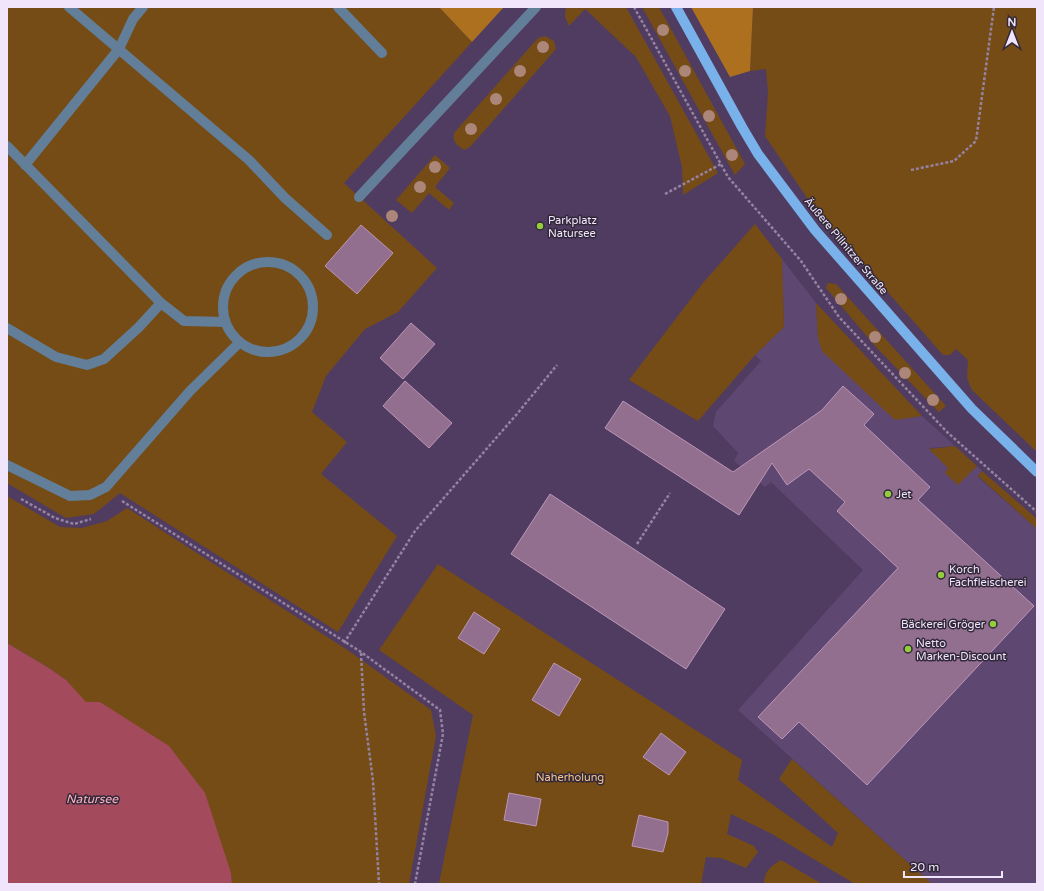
<svg xmlns="http://www.w3.org/2000/svg" width="1044" height="891" font-family="'Varela Round',sans-serif">
<style>
.built{fill:#5e4771}
.green{fill:#754c16}
.forest{fill:#ac701e}
.water{fill:#a34a5d}
.building{fill:#926e8f;stroke:#bc96b9}
.lines{fill:none;stroke-linecap:round;stroke-linejoin:round}
.path{stroke:#9583a2;stroke-width:2.5;stroke-dasharray:3 2;stroke-linecap:butt}
.minor{stroke:#627e99;stroke-width:10}
.major{stroke:#79b2ea;stroke-width:10}
.tree{fill:#ab8679}
.poi-dot{fill:#93cc3d;stroke:#312839;stroke-width:1.5}
.labels{text-anchor:middle;dominant-baseline:central;stroke-width:3;stroke-linejoin:round;paint-order:stroke}
.poi-label{font-size:11px;fill:#f1e5fc;stroke:#312839;text-anchor:start}
.street-label{font-size:11px;fill:#f1e5fc;stroke:#312839}
.park-label{font-size:11px;fill:#f4c38d;stroke:#312839}
.water-label{font-size:12px;font-style:italic;fill:#fdb1bd;stroke:#312839}
</style>
<rect width="100%" height="100%" fill="#513c61"/>
<path class="built" d="M 782,259 L 816,303 L 818,338 L 895,419 L 922,416 L 955,446 L 929,448 L 948,468 L 957,484 L 977,466 L 982,471 L 978,477 L 1037,529 L 1037,884 L 932,884 L 738,710 L 863,570 L 771,482 L 765,487 L 734,461 L 738,453 L 713,426 L 716,412 L 761,361 L 755,355 L 784,327 Z"/>
<path class="green" d="M 7,7 L 439,7 L 472,42 L 344,183 L 437,268 L 398,312 L 365,329 L 326,376 L 312,412 L 347,442 L 321,474 L 397,536 L 338,632 L 120,493 L 94,514 L 66,518 L 7,483 Z
M 566,7 L 626,7 L 718,173 L 683,195 L 682,167 L 670,116 L 636,57 L 585,9 L 569,26 L 565,17 Z
M 642,7 L 659,7 L 745,164 L 735,175 Z
M 753,7 L 1037,7 L 1037,452 L 972,390 L 967,378 L 968,360 L 956,349 L 950,355 L 943,355 L 814,208 L 765,136 L 768,93 L 766,69 L 750,71 Z
M 545,36 L 554,41 L 556,49 L 470,147 L 464,150 C 457,145 452,142 454,133 L 538,38 Z
M 435,155 L 450,168 L 435,187 L 454,203 L 449,210 L 429,193 L 412,213 L 396,200 Z
M 755,224 L 782,259 L 784,327 L 755,355 L 698,421 L 629,380 L 703,283 Z
M 828,283 L 836,284 L 946,406 L 939,412 L 876,347 L 826,288 Z
M 816,303 L 922,416 L 895,420 L 822,351 L 818,338 Z
M 955,446 L 977,466 L 958,485 L 945,473 L 948,468 L 929,449 Z
M 982,471 L 1037,519 L 1037,529 L 978,476 Z
M 7,496 L 60,527 L 82,528 L 107,521 L 127,508 L 349,651 L 431,710 L 436,736 L 409,884 L 232,884 L 231,873 L 66,680 L 49,668 L 7,643 Z
M 438,564 L 742,760 L 738,780 L 832,847 L 838,833 L 779,779 L 792,759 L 932,884 L 855,884 L 772,834 L 731,814 L 727,834 L 754,846 L 758,852 L 746,868 L 721,858 L 706,857 L 701,884 L 439,884 L 473,715 L 379,650 Z
M 781,860 L 822,884 L 764,884 C 765,870 770,867 781,860 Z"/>
<path class="forest" d="M 439,7 L 504,7 L 472,42 Z
M 691,7 L 753,7 L 750,71 L 730,77 Z"/>
<path class="water" d="M 7,643 L 49,668 L 66,680 L 86,702 L 100,702 L 169,746 L 205,793 L 231,873 L 232,884 L 7,884 Z"/>
<path class="building" d="M 361,225 L 393,253 L 357,294 L 325,266 Z
M 411,323 L 435,344 L 403,379 L 380,358 Z
M 405,381 L 452,423 L 429,448 L 383,406 Z
M 843,386 L 874,414 L 864,425 L 930,487 L 918,500 L 1034,606 L 867,785 L 799,722 L 782,739 L 758,717 L 898,568 L 837,511 L 845,502 L 809,469 L 787,485 L 772,463 L 739,515 L 605,428 L 623,401 L 733,472 L 822,410 Z
M 550,494 L 725,609 L 686,669 L 511,554 Z
M 474,612 L 500,629 L 484,654 L 458,638 Z
M 554,663 L 581,679 L 559,716 L 532,700 Z
M 661,733 L 686,752 L 669,775 L 643,757 Z
M 509,793 L 541,799 L 536,826 L 504,820 Z
M 639,815 L 668,822 L 668,833 L 663,852 L 632,846 Z"/>
<g class="lines">
<path class="path" d="M 634,7 L 728,177 L 801,261 L 839,317 L 947,432 L 1037,512
M 911,170 L 954,161 L 976,141 L 994,7
M 665,194 L 721,164
M 21,499 L 55,518 L 74,524 L 91,519
M 122,501 L 361,652 L 440,710 L 443,734 L 415,884
M 637,544 L 670,493
M 344,643 L 415,531 L 517,414 L 557,365
M 361,653 L 364,712 L 373,781 L 379,884"/>
<path class="minor" d="M 69,7 L 249,160 L 285,198 L 327,235
M 338,7 L 382,53
M 7,146 L 161,303 L 184,321 L 225,322
M 25,165 L 119,49 L 133,19 L 143,7
M 359,197 L 536,7
M223 307a45 45 0 1 1 90 0a45 45 0 1 1-90 0Z
M 7,328 L 56,357 L 87,365 L 104,359 L 139,327 L 161,303
M 7,465 L 70,496 L 90,495 L 106,487 L 190,391 L 239,343"/>
<path class="major" d="M 676,7 L 742,127 L 758,154 L 815,230 L 972,409 L 1037,472"/>
</g>
<g class="tree">
<circle cx="663" cy="30" r="6"/>
<circle cx="543" cy="47" r="6"/>
<circle cx="520" cy="71" r="6"/>
<circle cx="685" cy="71" r="6"/>
<circle cx="496" cy="99" r="6"/>
<circle cx="709" cy="116" r="6"/>
<circle cx="471" cy="129" r="6"/>
<circle cx="732" cy="155" r="6"/>
<circle cx="435" cy="167" r="6"/>
<circle cx="420" cy="187" r="6"/>
<circle cx="392" cy="216" r="6"/>
<circle cx="841" cy="299" r="6"/>
<circle cx="875" cy="337" r="6"/>
<circle cx="905" cy="373" r="6"/>
<circle cx="933" cy="400" r="6"/>
</g>
<g class="poi-dot">
<circle cx="540" cy="226" r="4"/>
<circle cx="888" cy="494" r="4"/>
<circle cx="941" cy="575" r="4"/>
<circle cx="993" cy="624" r="4"/>
<circle cx="908" cy="649" r="4"/>
</g>
<g class="labels">
<g class="poi-label">
<text x="548" y="220">Parkplatz<tspan x="548" dy="13">Natursee</tspan></text>
<text x="896" y="494">Jet</text>
<text x="949" y="569">Korch<tspan x="949" dy="13">Fachfleischerei</tspan></text>
<text x="985" y="624" text-anchor="end">Bäckerei Gröger</text>
<text x="916" y="643">Netto<tspan x="916" dy="13">Marken-Discount</tspan></text>
</g>
<g class="street-label">
<text transform="translate(846 246) rotate(50)">Äußere Pillnitzer Straße</text>
</g>
<g class="park-label">
<text x="570" y="777">Naherholung</text>
</g>
<g class="water-label">
<text x="92" y="799">Natursee</text>
</g>
</g>
<rect width="1044" height="891" fill="none" stroke="#f1e5fc" stroke-width="16"/>
<g transform="translate(1012 32)" stroke="#312839" stroke-width="3" paint-order="stroke">
<path d="M0-3L7 15L0 10L-7 15Z" fill="#f1e5fc"/>
<text y="-6" font-size="11" font-weight="bold" text-anchor="middle" fill="#f1e5fc">N</text>
</g>
<path d="M904 871v6h98v-6" fill="none" stroke="#f1e5fc" stroke-width="2"/>
<text x="910" y="871" font-size="12" fill="#f1e5fc" stroke="#312839" stroke-width="3" paint-order="stroke">20 m</text>
</svg>
